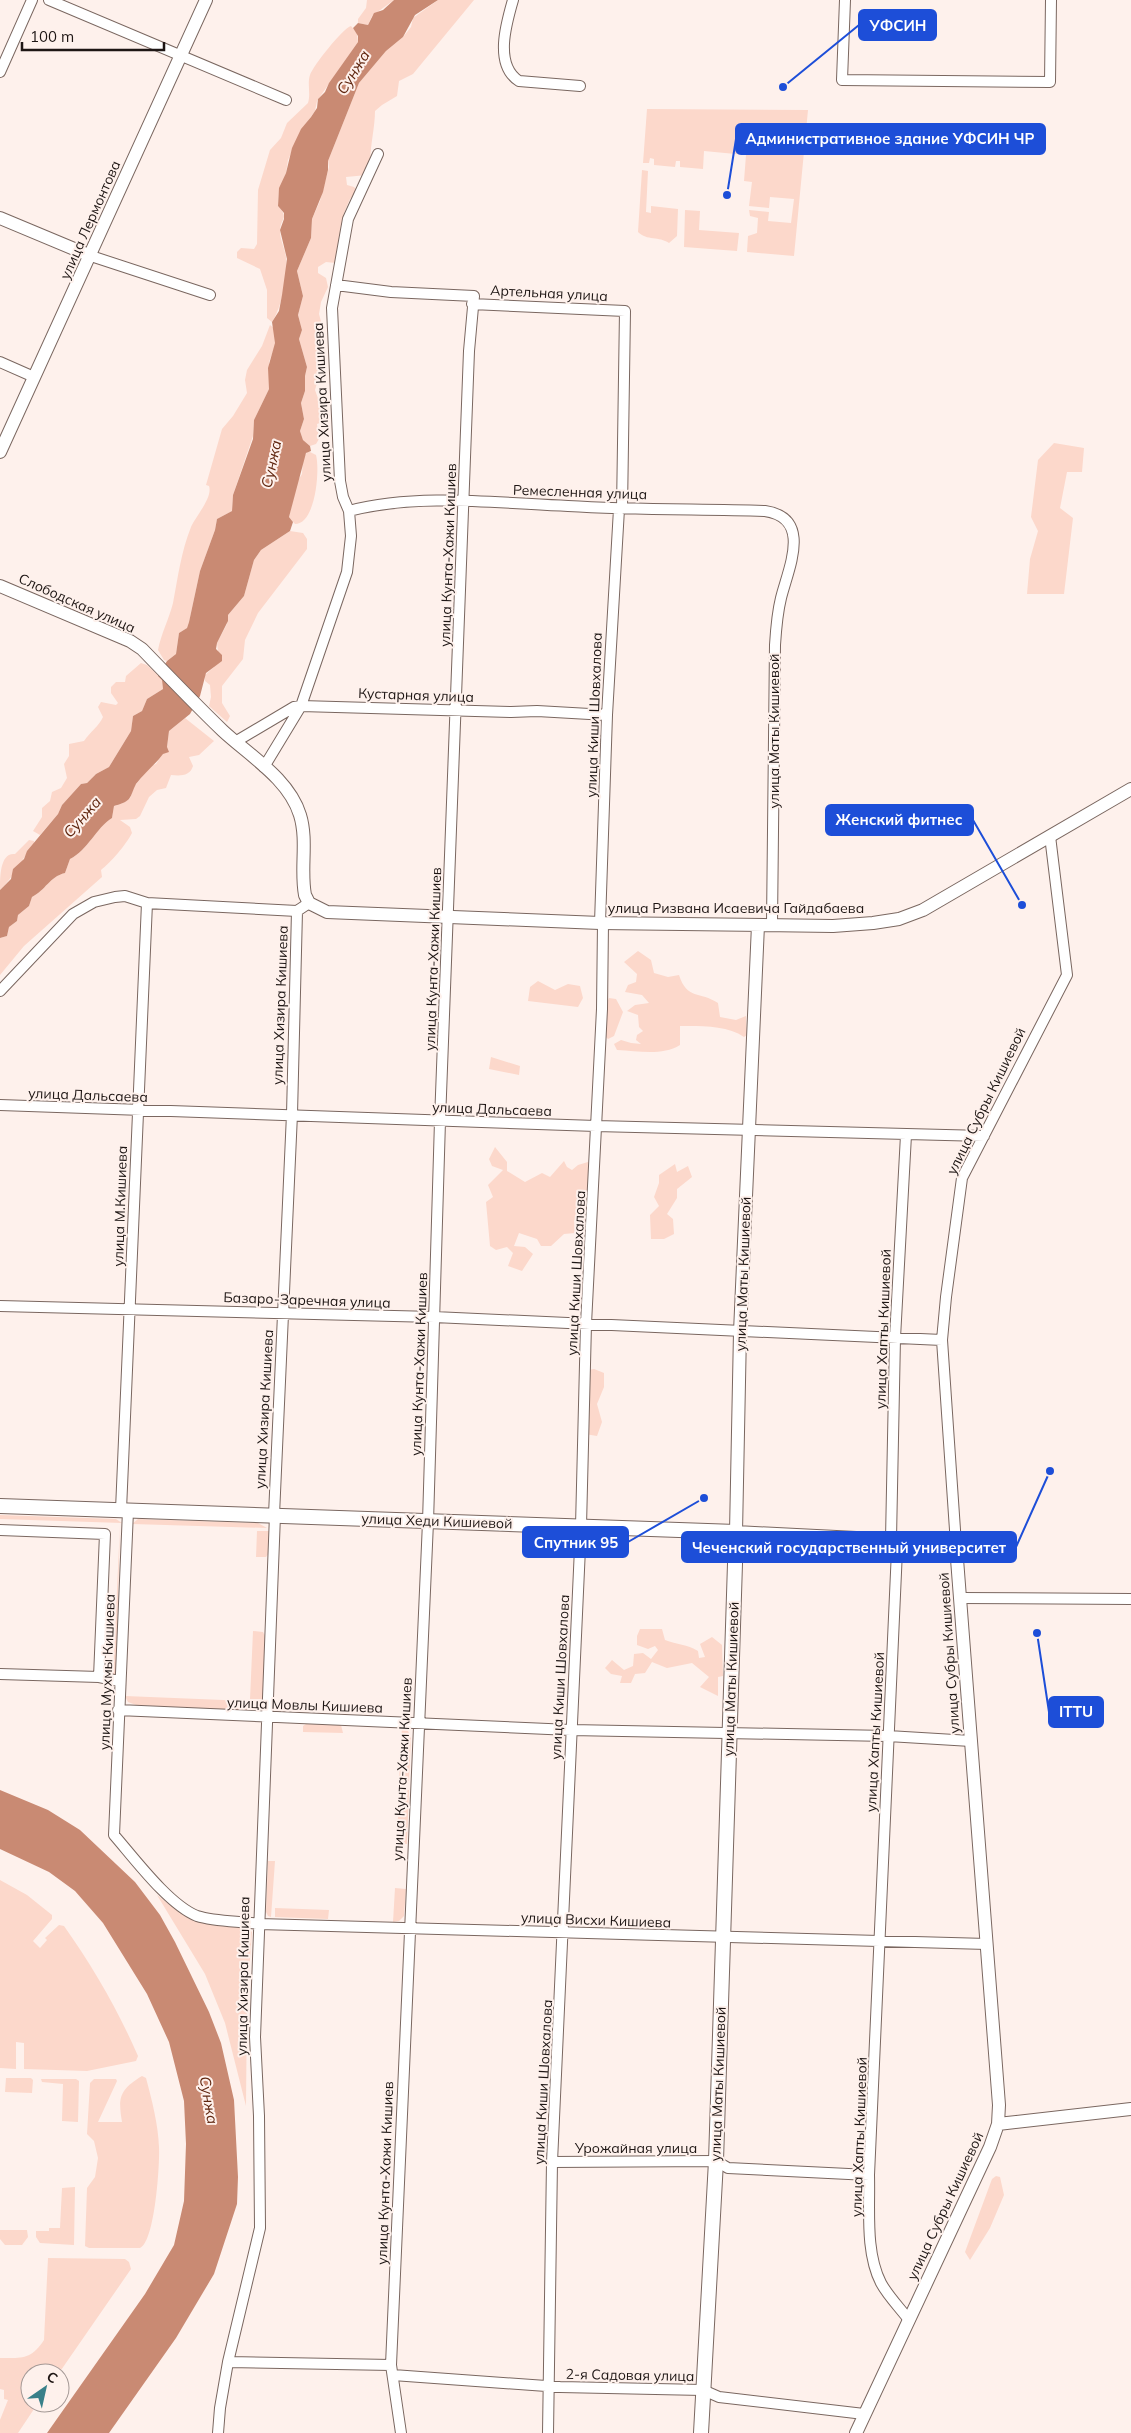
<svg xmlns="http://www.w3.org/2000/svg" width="1131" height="2433" font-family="Mulish,sans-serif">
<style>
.green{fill:#fcd8cb}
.water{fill:#c98a73}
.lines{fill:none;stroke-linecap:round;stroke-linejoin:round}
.minor-casing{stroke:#7a6760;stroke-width:12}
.tertiary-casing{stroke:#7a6760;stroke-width:14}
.secondary-casing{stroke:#7a6760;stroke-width:16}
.minor{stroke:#fff;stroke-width:10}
.tertiary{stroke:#fff;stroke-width:12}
.secondary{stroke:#fff;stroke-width:14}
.labels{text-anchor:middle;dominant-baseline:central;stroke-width:4;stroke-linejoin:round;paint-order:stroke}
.street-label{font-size:14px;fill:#1e1614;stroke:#fef1ec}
.water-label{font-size:15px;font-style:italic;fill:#60260f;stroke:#fef1ec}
.leader{fill:none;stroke:#1d4ed8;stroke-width:2}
.callout-dot{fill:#1d4ed8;stroke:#fef1ec;stroke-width:2}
.callout{fill:#1d4ed8;stroke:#1d4ed8;stroke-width:2}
.callout-label{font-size:15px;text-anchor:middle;font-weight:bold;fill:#fff}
</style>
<rect width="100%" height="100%" fill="#fef1ec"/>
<path class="green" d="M 367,0 L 394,0 L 372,16 L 368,25 L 358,23 L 358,19 L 366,8 Z
M 438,0 L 474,0 L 413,74 L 399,81 L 397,96 L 382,105 L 375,111 C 375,130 368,154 371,170 L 367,175 L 346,177 L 347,185 L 354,187 L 358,191 L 350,199 L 344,213 L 336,263 L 326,262 L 318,267 L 318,273 L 326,278 L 328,287 L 321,302 L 319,314 L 325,337 L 322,365 L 315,390 L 325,418 L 325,421 L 317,424 L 319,439 L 316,444 L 310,446 L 303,440 L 300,431 L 304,419 L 301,403 L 305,391 L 305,376 L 307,367 L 299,339 L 302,330 L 298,315 L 303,296 L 297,271 L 311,238 L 312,219 L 320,201 L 329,167 L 328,161 L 359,83 L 386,51 L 403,37 L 411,27 L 413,18 Z
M 351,26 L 357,33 L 358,42 L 317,101 L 315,111 L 300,132 L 288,160 L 286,173 L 279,191 L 278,206 C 290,219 280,218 280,231 C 280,240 285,249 286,257 C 289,274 281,309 272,322 L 267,318 L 267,290 L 260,269 L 237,258 L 237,252 L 241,248 L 254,249 L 257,244 L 258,190 L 270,150 L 281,138 L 287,123 L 308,103 C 311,94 307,84 310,75 C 313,66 343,28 351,26 Z
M 647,109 L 808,110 L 794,256 L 747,252 L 748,236 L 757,233 L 758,218 L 750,216 L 749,210 L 769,212 L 768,221 L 791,223 L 794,199 L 770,197 L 769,208 L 749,206 L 752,182 L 744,181 L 746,155 L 704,151 L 703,169 L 680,167 L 680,161 L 676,161 L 675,167 L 654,165 L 654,159 L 650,158 L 649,163 L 643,163 Z
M 642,170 L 648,171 L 646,212 L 651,213 L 651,206 L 678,209 L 677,236 L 669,243 C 659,236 647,241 638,232 Z
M 685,210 L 700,211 L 699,230 L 739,233 L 737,251 L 684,247 Z
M 270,325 L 275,329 L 275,346 L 269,362 L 269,389 L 254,420 L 253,436 L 233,495 L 232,511 L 217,519 L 215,530 L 200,571 L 189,622 L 187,628 L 179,633 L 176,654 L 167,661 L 164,660 L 158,650 C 161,634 169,619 173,603 C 178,577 181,552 191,527 C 196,516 213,497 209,486 L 206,485 L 222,429 L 233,416 L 247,393 L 245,380 L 247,370 L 262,346 Z
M 1054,443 L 1084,448 L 1082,472 L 1067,472 L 1060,508 L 1073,518 L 1064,594 L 1027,594 L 1030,559 L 1038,531 L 1031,517 L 1038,460 Z
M 308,451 L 316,455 C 320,469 316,524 295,524 L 289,517 L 297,482 L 302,474 L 303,458 Z
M 290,531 L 303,533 L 307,539 L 307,549 L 258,613 L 245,640 L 243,659 L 222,686 L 222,703 L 230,716 L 227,722 L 209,706 L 211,697 L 210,685 L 205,681 L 205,675 L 214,667 L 218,652 L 217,643 L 227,624 L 228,615 L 244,596 L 254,560 L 261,550 Z
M 141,663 L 147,665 L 162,679 L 163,689 L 147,699 L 142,711 L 133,716 L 131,731 L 109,767 L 96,774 L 87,783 L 81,784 L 62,805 L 58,814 L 40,835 L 33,831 L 42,817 L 42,808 L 50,801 L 52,792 L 61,788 L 67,778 L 64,764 L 69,756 L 69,744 L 84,741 C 90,732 99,726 103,717 L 98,707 L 101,702 L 116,705 L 118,703 L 111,693 L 111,687 L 116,682 L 125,682 L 126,676 Z
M 185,718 L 214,741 L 199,755 L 189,757 L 193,766 C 190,776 181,776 171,775 L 166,788 L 157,790 L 149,797 L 140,816 L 136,819 L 120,820 L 130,827 L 132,833 C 126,845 110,863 101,870 L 102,877 L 24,946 L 0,975 L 0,938 L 7,936 L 9,927 L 17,921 L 18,915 L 29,906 L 32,897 C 46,890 49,877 65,873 L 70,859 C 88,850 96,828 112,818 L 114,806 L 123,803 L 130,798 L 134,787 L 150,766 L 156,764 L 167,747 L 169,731 Z
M 29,840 L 34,841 L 34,845 C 21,859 14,877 0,890 C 0,877 0,852 15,854 Z
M 638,951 L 651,960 L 654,973 L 668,977 L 679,975 C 687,1000 700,991 718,1003 L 720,1017 L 736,1020 L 746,1016 L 747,1035 L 744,1037 C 727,1025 700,1026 680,1026 L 680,1045 C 662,1056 639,1051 617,1050 L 614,1044 L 621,1040 L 631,1043 L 641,1044 L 636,1040 L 637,1035 L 643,1031 L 639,1027 L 638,1015 L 627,1011 L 635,1005 L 649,1003 L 642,995 L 625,992 L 628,985 L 636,982 L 637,974 L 624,962 Z
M 538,981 L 555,990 L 568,984 L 580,986 L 583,998 L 578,1007 L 528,1001 L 530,987 Z
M 609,998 L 616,999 L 623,1012 L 614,1036 L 608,1039 L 605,1036 L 604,1009 Z
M 491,1057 L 520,1066 L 519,1075 L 489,1069 Z
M 495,1147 L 507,1162 L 507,1171 L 525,1182 L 542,1173 L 550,1177 L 564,1161 L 567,1167 L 572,1170 L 578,1165 L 588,1162 L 592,1189 L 585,1199 L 585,1220 L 574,1220 L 575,1233 L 564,1234 L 551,1246 L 541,1246 L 537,1239 L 519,1233 L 514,1246 L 525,1247 L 533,1254 L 522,1271 L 508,1266 L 513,1253 L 507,1247 L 496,1250 L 490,1246 L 486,1202 L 493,1197 L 488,1185 L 503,1170 L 492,1166 L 489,1159 Z
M 675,1164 L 677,1172 L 688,1166 L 692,1177 L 677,1189 L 677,1198 L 667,1214 L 673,1219 L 674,1234 L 664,1239 L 651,1239 L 650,1215 L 659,1206 L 654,1197 L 659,1183 L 659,1175 Z
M 594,1369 L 604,1373 L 604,1387 L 597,1404 L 602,1422 L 597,1436 L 585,1434 L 588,1370 Z
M 0,1515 L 116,1519 L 122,1523 L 0,1519 Z
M 138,1519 L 258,1523 L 267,1528 L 132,1524 Z
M 120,1525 L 116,1673 L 113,1676 Z
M 257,1531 L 269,1531 L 269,1553 L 266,1557 L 256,1557 Z
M 640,1629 L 662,1629 L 665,1640 C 677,1645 687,1644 698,1651 L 699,1658 L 705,1657 L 700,1644 L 712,1637 L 722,1645 L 723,1676 L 718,1677 L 718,1696 L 700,1687 L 709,1677 L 692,1663 L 667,1668 L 652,1662 L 645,1673 L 635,1674 L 631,1683 L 620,1683 L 622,1676 L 611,1674 L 605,1668 L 612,1660 L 624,1670 L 633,1666 L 634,1654 L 643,1653 L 651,1659 L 658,1650 L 655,1646 L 648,1649 L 637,1645 L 637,1636 Z
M 253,1631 L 263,1632 L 265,1636 L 263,1699 L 250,1699 Z
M 125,1696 L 248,1701 L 247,1711 L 136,1705 L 128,1702 Z
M 306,1724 L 341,1725 L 343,1733 L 303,1732 L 303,1726 Z
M 402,1727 L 408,1731 L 411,1738 L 409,1781 L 399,1781 Z
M 399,1790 L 409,1790 L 407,1844 L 397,1844 Z
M 268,1861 L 275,1861 L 271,1917 L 268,1916 L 266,1912 Z
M 0,1880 L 27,1895 L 52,1915 L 52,1919 L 33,1941 L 40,1948 L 47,1940 L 45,1938 L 59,1925 L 64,1926 C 93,1967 118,2010 138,2056 L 136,2061 L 87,2071 L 24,2069 L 24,2043 L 16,2042 L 16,2069 L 0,2068 Z
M 395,1888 L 406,1889 L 404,1916 L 399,1921 L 393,1922 Z
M 157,1895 C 170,1905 183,1917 199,1922 C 215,1927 241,1920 252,1932 L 247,1999 L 246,2106 L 225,2023 L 205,1974 Z
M 275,1908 L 329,1910 L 328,1919 L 275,1917 Z
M 142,2076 L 146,2078 C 152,2101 158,2123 159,2147 C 160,2164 155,2242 140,2248 L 89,2248 L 85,2246 L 87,2188 L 95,2177 L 98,2158 L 94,2141 L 87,2134 L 90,2083 L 94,2079 L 116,2079 L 117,2081 L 98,2122 L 122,2122 C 118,2098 119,2090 142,2076 Z
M 6,2078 L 31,2078 L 33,2080 L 32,2093 L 5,2092 Z
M 41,2079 L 76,2079 L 79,2081 L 78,2122 L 62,2121 L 63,2084 L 42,2082 Z
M 996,2176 L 1000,2177 L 1004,2195 L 990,2228 L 970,2260 L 965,2252 L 992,2179 Z
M 75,2187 L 74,2245 L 40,2243 L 36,2237 L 36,2231 L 49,2231 L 49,2228 L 60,2228 L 62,2188 Z
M 0,2230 L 27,2230 L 28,2237 L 22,2245 L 5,2245 L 0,2239 Z
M 48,2258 L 125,2259 L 129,2262 L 131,2269 L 59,2373 L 30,2373 L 30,2403 L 38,2403 L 18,2433 L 0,2433 L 0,2420 L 8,2400 L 4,2399 L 4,2390 L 0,2389 L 0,2358 C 22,2358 31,2360 44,2340 Z"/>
<path class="water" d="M 394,0 L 438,0 L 415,15 L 403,37 L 386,51 L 359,83 L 328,161 L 328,170 L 323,192 L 312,219 L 311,238 L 297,271 L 303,296 L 298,315 L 302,330 L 299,339 L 307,367 L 305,376 L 305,391 L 301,403 L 304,419 L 300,431 L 303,440 L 310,446 L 311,451 L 306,453 L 289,517 L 293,522 L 290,531 L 261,550 L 254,560 L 244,596 L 228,615 L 228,621 L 217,643 L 216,649 L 222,655 L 222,661 L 206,673 L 200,696 L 190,714 L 169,731 L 167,747 L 169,752 L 163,754 C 155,765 144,773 136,784 C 133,789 132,795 129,799 C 125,803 120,804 114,806 L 112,818 C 96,828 88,850 70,859 L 65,873 C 49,877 46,890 32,897 L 29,906 L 18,915 L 17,921 L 9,927 L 7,936 L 0,938 L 0,890 L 11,879 L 13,869 L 24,859 L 27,851 L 58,814 L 62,805 L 81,784 L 87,783 L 96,774 L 109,767 L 131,731 L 133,716 L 142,711 L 147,699 L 163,689 L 162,680 L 158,676 L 167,661 L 176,654 L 179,633 L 187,628 L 189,622 L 200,571 L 215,530 L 217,519 L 232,511 L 233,495 L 253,439 L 254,420 L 269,389 L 268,368 L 275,343 L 272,322 L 279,311 L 282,295 L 287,259 L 280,230 L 284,219 L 284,213 L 278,206 L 279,188 L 286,173 L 292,148 L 301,129 L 311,117 L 317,108 L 318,99 L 325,92 L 329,83 L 358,42 L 358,36 L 353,28 L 358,23 L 368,25 L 374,13 L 383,10 Z
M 0,1790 L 48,1810 L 80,1830 L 135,1882 L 160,1915 L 175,1942 L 209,2012 L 221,2043 L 234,2100 L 238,2177 L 237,2204 L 214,2274 L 176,2338 L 109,2433 L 47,2433 L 145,2294 L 174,2245 L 184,2201 L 186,2144 L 184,2101 L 169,2042 L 147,1994 L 103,1923 L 75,1891 L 49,1872 L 0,1849 Z"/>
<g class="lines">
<defs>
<path id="minor" d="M 49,0 L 286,100
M 513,0 C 506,24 494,65 519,81 L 580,86
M 845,0 L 842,80 L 1050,82 L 1051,0
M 0,72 L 32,0
M 91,256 L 210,295
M 336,285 L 391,292 L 474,296 L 469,351 L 440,1121 L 428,1522 L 391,2365 L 401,2433
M 472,304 L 625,311 L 622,509
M 0,362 L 34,377
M 349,511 C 417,493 498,503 568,506 C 634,510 699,509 765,511 C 813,518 788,569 781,598 C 777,614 776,629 775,645 L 772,924
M 235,742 L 294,707 L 301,706 L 511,712 L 537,711 L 607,715
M 264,767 L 301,706 L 347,572 L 351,536 L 349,511 L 343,497 L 340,481 L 332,308 L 348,219 L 378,154
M 600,923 L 607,715 L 619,509
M 0,991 L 73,914 L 94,902 L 115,897 L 125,896 L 147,903 L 297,911
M 0,1105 L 596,1126 L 984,1136
M 906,1135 L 895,1338 L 891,1539 L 897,1550 L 869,2175 C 870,2209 865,2252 881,2283 C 888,2296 900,2308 909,2320
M 0,1306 L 434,1317 L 942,1340
M 121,1510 L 147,903
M 128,1511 L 114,1835 C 134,1858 169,1905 197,1916 C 216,1922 240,1921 259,1924 L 987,1944
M 274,1515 L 292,1114 L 297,911 L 309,903
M 0,1530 L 105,1534 L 99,1677 L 0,1674
M 957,1559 L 942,1340 L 946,1297 L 962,1178 L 1067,975 L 1050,836
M 960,1598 L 1131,1599
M 99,1677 L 119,1681
M 118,1710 L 571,1730 L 888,1736 L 971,1741
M 552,2162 L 716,2161 L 728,2168 L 869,2175
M 228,2362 L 391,2365
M 393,2375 L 560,2387 L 703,2390 L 719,2397 L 864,2414
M 218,2433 L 220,2408 L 228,2362 L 260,2228 L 259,2116 L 255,2037 L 275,1515
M 548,2433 L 552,2162 L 581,1526 L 586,1324 L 602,1009 L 603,923"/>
<path id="tertiary" d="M 0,218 L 91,256
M 0,452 L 206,0
M 0,586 L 130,641 L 142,649 C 169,677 196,705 223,731 C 250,756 289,779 300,815 C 308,841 300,869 305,895 L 309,903 L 327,912 L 600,923 L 833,926 L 873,923 L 899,919 L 923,910 L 1131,789
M 758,925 L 740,1332 L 736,1532 L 936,1542 L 946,1547 L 957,1559 L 999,2105 L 998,2124 L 990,2147 L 856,2433
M 998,2124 L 1131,2109"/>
<path id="secondary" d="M 0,1506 L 736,1532 L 716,2161 L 701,2433"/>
</defs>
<use href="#minor" class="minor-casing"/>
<use href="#tertiary" class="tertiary-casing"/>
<use href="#secondary" class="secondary-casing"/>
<use href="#minor" class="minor"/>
<use href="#tertiary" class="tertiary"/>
<use href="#secondary" class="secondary"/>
</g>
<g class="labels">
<g class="street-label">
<text transform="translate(90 220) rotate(-66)">улица Лермонтова</text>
<text transform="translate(549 293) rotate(3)">Артельная улица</text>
<text transform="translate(322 402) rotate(-93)">улица Хизира Кишиева</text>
<text transform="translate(580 492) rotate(2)">Ремесленная улица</text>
<text transform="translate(448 555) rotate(-88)">улица Кунта-Хажи Кишиев</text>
<text transform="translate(77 603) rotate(24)">Слободская улица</text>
<text transform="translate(416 695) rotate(2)">Кустарная улица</text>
<text transform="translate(594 715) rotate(-88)">улица Киши Шовхалова</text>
<text transform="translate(774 731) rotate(-90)">улица Маты Кишиевой</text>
<text x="736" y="908">улица Ризвана Исаевича Гайдабаева</text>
<text transform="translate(433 959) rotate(-88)">улица Кунта-Хажи Кишиев</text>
<text transform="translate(280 1005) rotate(-88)">улица Хизира Кишиева</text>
<text transform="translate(88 1095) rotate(2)">улица Дальсаева</text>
<text transform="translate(986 1101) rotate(-64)">улица Субры Кишиевой</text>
<text transform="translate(492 1109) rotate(2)">улица Дальсаева</text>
<text transform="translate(120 1206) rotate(-88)">улица М.Кишиева</text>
<text transform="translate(576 1273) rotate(-87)">улица Киши Шовхалова</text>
<text transform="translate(743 1274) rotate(-88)">улица Маты Кишиевой</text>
<text transform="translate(307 1300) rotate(2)">Базаро-Заречная улица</text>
<text transform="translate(883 1329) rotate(-88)">улица Хапты Кишиевой</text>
<text transform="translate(419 1364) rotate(-88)">улица Кунта-Хажи Кишиев</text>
<text transform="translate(264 1409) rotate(-87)">улица Хизира Кишиева</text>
<text transform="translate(437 1521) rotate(2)">улица Хеди Кишиевой</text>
<text transform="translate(949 1653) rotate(-94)">улица Субры Кишиевой</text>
<text transform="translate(107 1672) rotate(-88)">улица Мухмы Кишиева</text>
<text transform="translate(560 1677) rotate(-87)">улица Киши Шовхалова</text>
<text transform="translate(731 1679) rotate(-88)">улица Маты Кишиевой</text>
<text transform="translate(305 1705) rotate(2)">улица Мовлы Кишиева</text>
<text transform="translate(875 1732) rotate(-87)">улица Хапты Кишиевой</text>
<text transform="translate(402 1769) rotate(-87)">улица Кунта-Хажи Кишиев</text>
<text transform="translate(596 1920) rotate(2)">улица Висхи Кишиева</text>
<text transform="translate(243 1976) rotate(-89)">улица Хизира Кишиева</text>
<text transform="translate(543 2082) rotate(-87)">улица Киши Шовхалова</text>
<text transform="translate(718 2084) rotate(-88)">улица Маты Кишиевой</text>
<text transform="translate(859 2137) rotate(-88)">улица Хапты Кишиевой</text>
<text x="636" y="2148">Урожайная улица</text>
<text transform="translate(385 2173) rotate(-88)">улица Кунта-Хажи Кишиев</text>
<text transform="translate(945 2206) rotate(-65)">улица Субры Кишиевой</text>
<text transform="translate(630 2375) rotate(1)">2-я Садовая улица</text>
</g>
<g class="water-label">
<text transform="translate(353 72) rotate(-58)">Сунжа</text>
<text transform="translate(271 464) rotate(-78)">Сунжа</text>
<text transform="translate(82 817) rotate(-49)">Сунжа</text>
<text transform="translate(209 2100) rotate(80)">Сунжа</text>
</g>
</g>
<path class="leader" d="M783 87L859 25M727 195L736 139M1022 905L973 820M704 1498L628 1542M1050 1471L1016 1547M1037 1633L1049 1712"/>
<g class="callout-dot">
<circle cx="783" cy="87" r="5"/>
<circle cx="727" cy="195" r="5"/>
<circle cx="1022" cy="905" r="5"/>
<circle cx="704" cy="1498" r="5"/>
<circle cx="1050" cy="1471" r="5"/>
<circle cx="1037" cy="1633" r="5"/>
</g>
<g class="callout">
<rect x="859" y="10" width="77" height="30" rx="5"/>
<rect x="736" y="124" width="309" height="30" rx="5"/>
<rect x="826" y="805" width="147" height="30" rx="5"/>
<rect x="523" y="1527" width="105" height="30" rx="5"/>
<rect x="682" y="1532" width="334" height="30" rx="5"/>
<rect x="1049" y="1697" width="54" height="30" rx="5"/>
</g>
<g class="callout-label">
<text x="898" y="31">УФСИН</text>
<text x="890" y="144">Административное здание УФСИН ЧР</text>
<text x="899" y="825">Женский фитнес</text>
<text x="576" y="1548">Спутник 95</text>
<text x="849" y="1553">Чеченский государственный университет</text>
<text x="1076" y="1717">ITTU</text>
</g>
<g transform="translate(45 2388) rotate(34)"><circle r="24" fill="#fef1ec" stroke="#a49996"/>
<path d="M0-4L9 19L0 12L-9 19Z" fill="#398089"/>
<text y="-8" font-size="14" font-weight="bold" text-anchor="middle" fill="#1e1614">С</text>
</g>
<path d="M22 42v8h142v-8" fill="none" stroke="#1e1614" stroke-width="2.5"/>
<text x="30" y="42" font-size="15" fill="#1e1614" stroke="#fef1ec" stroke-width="4" paint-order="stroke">100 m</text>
</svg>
